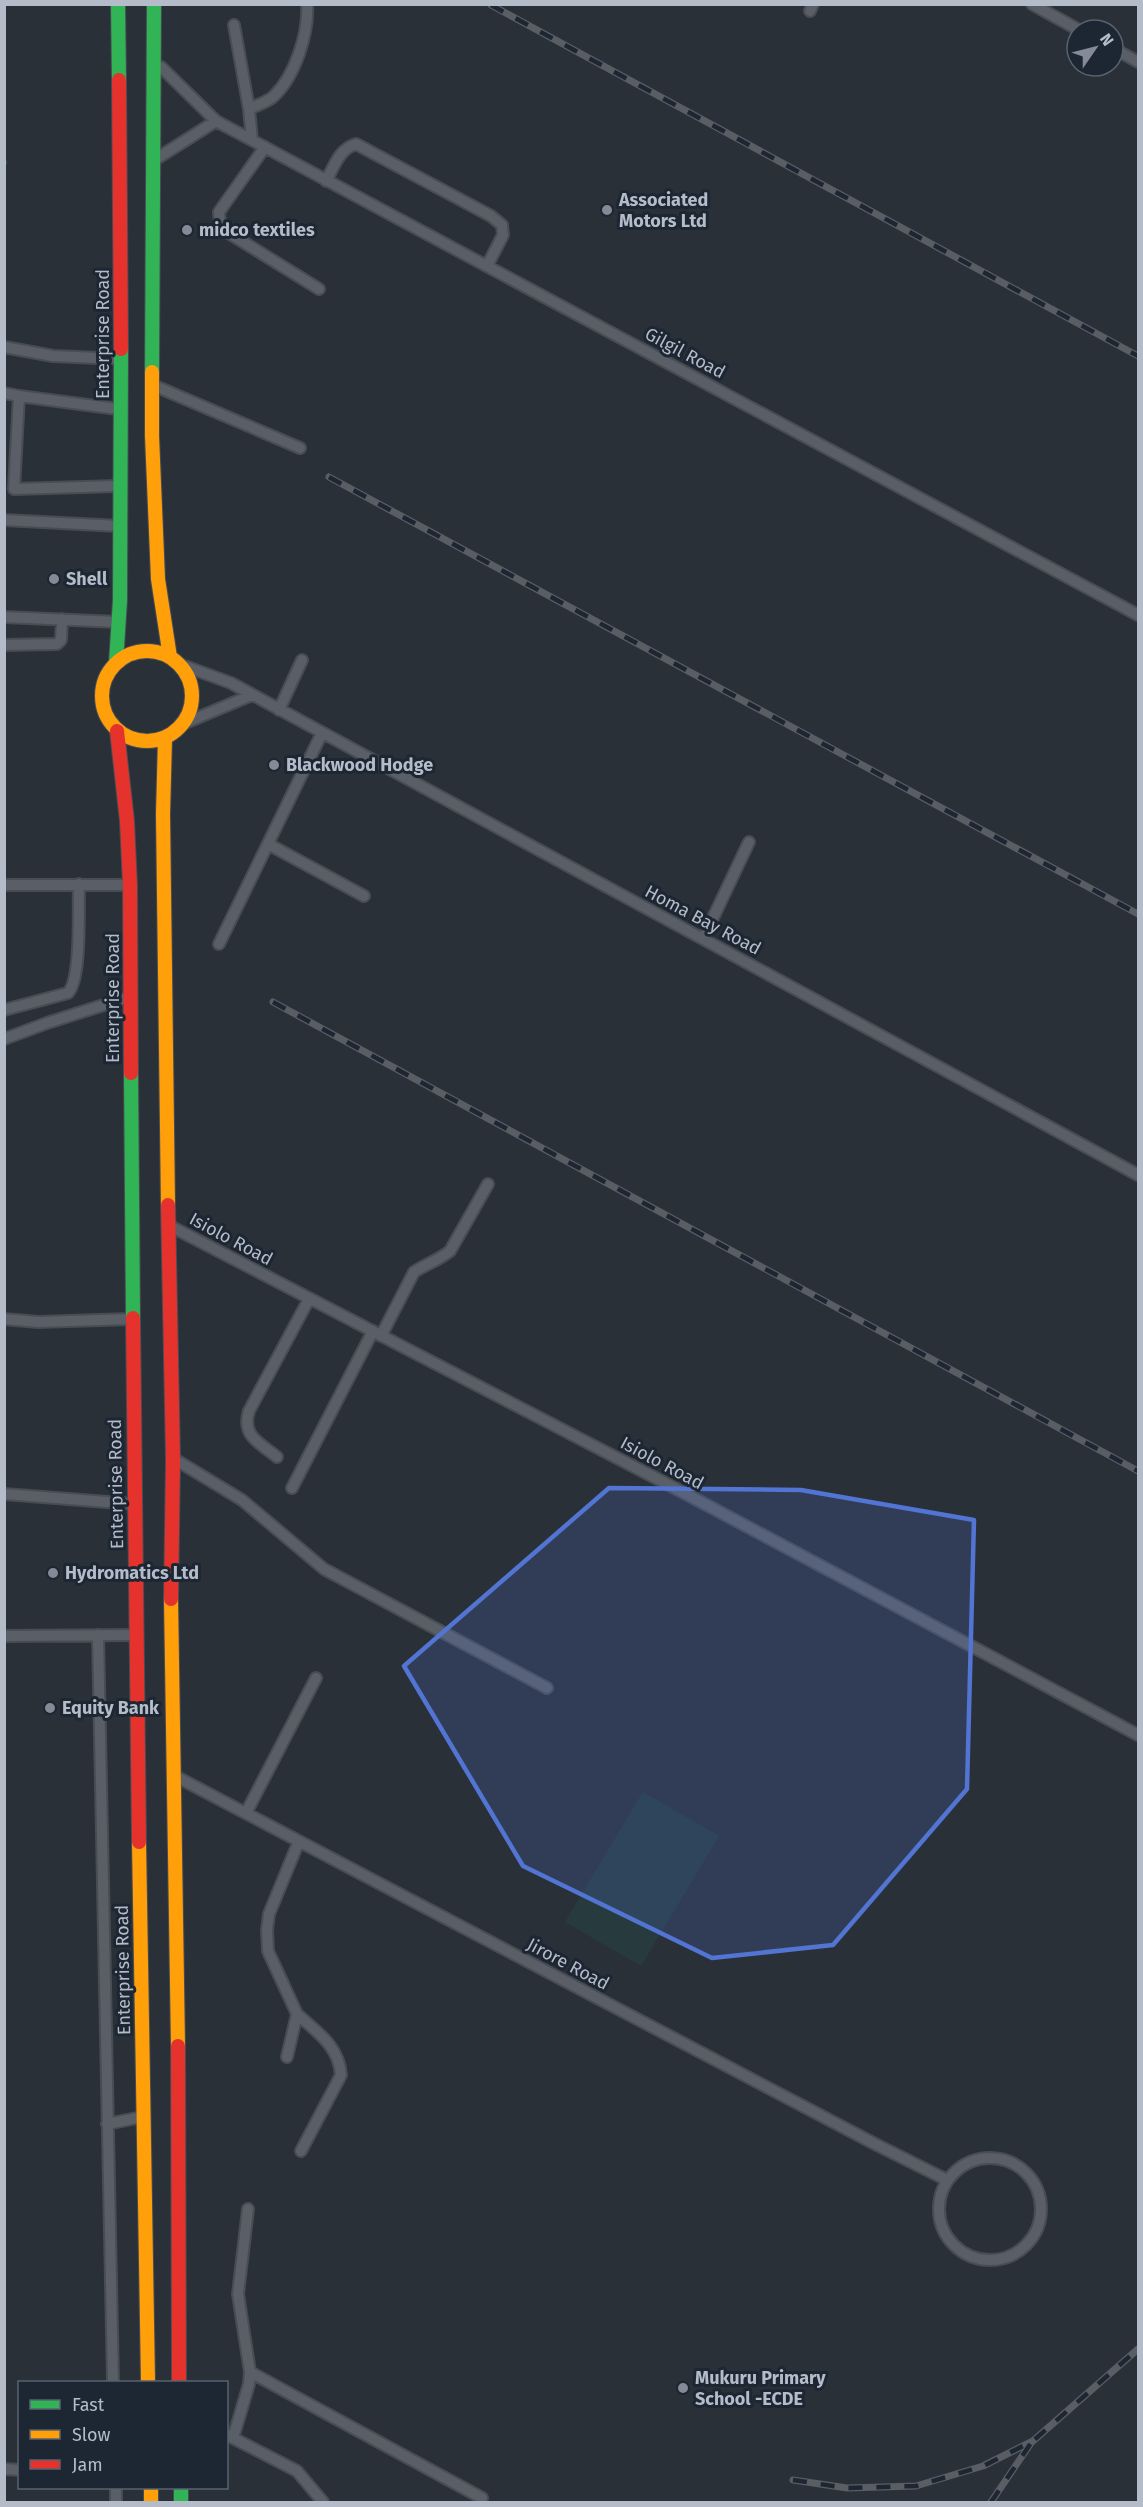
<svg xmlns="http://www.w3.org/2000/svg" width="1143" height="2507" font-family="'Fira Sans',sans-serif">
<style>
.green{fill:#273a3e}
.lines{fill:none;stroke-linecap:round;stroke-linejoin:round}
.stream{stroke:#384963;stroke-width:6}
.lane-casing{stroke:#484c53;stroke-width:14}
.fast-casing{stroke:#484c53;stroke-width:16}
.slow-casing{stroke:#484c53;stroke-width:16}
.jam-casing{stroke:#484c53;stroke-width:16}
.lane{stroke:#5a5e66;stroke-width:10}
.fast{stroke:#30b455;stroke-width:14}
.slow{stroke:#ff9f0a;stroke-width:14}
.jam{stroke:#e5322d;stroke-width:14}
.rail-casing{stroke:#595d64;stroke-width:7}
.rail{stroke:#1d2633;stroke-width:4.5;stroke-dasharray:14;stroke-linecap:butt}
.marked{fill:#5274d3;fill-opacity:0.2;stroke:#5274d3;stroke-width:4.5;stroke-linejoin:round}
.poi-dot{fill:#848b96;stroke:#1d2633;stroke-width:2}
.labels{text-anchor:middle;dominant-baseline:central;stroke-width:6;stroke-linejoin:round;paint-order:stroke}
.poi-label{font-size:18px;font-weight:bold;fill:#b4bcc9;stroke:#1d2633;text-anchor:start}
.street-label{font-size:18px;fill:#b4bcc9;stroke:#1d2633}
</style>
<rect width="100%" height="100%" fill="#2a3038"/>
<path class="green" d="M 643,1792 L 719,1836 L 641,1966 L 565,1922 Z"/>
<g class="lines">
<path class="stream" d="M 4,162 L 4,163"/>
<defs>
<path id="lane" d="M 1032,4 L 1079,30
M 810,11 L 813,4
M 234,25 L 249,109 L 252,140
M 1113,48 L 1138,62
M 161,67 L 216,121 L 1138,615
M 249,109 C 257,105 268,102 274,96 C 295,76 309,33 307,4
M 265,147 L 219,212 L 220,224 L 227,232 L 319,289
M 156,159 L 216,121
M 326,181 C 334,167 339,149 356,144 L 491,216 L 502,225 L 503,235 L 487,266
M 4,347 L 53,356 L 120,359
M 155,386 L 300,448
M 4,393 L 19,396
M 118,409 L 19,396 L 14,489 L 118,486
M 4,520 L 119,526
M 4,617 L 118,622
M 4,645 L 57,644 L 61,640 L 62,619
M 179,664 L 231,683 L 1138,1175
M 279,710 L 302,660
M 185,723 L 252,695
M 268,844 L 364,896
M 4,885 L 127,885
M 703,939 L 749,842
M 219,944 L 322,733
M 4,1010 L 68,993 C 82,978 78,907 79,884
M 4,1039 L 47,1023 L 129,997
M 172,1227 L 671,1486 L 1138,1735
M 4,1319 L 38,1322 L 131,1319
M 381,1336 L 414,1272 C 426,1264 439,1260 450,1251 L 488,1184
M 277,1457 C 260,1443 241,1436 249,1411 L 309,1299
M 176,1460 L 242,1500 L 324,1569 L 547,1688
M 292,1488 L 373,1331
M 4,1494 L 133,1504
M 98,1635 L 113,2382
M 4,1636 L 134,1635
M 177,1777 L 875,2144 L 947,2180
M 246,1813 L 316,1678
M 297,2014 C 317,2032 339,2046 341,2075 L 301,2151
M 287,2057 L 297,2014 L 268,1951 L 267,1930 L 269,1914 L 299,1841
M 107,2124 L 142,2117
M939 2209a51 51 0 1 1 102 0a51 51 0 1 1-102 0Z
M 250,2372 L 482,2498
M 227,2435 L 297,2471 L 323,2502
M 233,2438 L 249,2384 L 250,2372 L 238,2294 L 248,2209
M 4,2469 L 20,2470
M 116,2488 L 116,2502"/>
<path id="fast" d="M 118,4 L 119,80
M 152,372 L 154,4
M 116,663 L 120,600 L 121,349
M 131,1073 L 133,1318
M 181,2488 L 181,2502"/>
<path id="slow" d="M 152,372 L 152,436 L 158,579 L 170,657
M102 696a45 45 0 1 1 90 0a45 45 0 1 1-90 0Z
M 165,739 L 163,814 L 168,1205
M 171,1599 L 178,2046
M 139,1842 L 148,2382
M 151,2488 L 151,2502"/>
<path id="jam" d="M 119,80 L 121,349
M 117,731 L 127,821 L 130,885 L 131,1073
M 168,1205 L 173,1459 L 171,1599
M 133,1318 L 139,1842
M 178,2046 L 179,2382"/>
</defs>
<use href="#lane" class="lane-casing"/>
<use href="#fast" class="fast-casing"/>
<use href="#slow" class="slow-casing"/>
<use href="#jam" class="jam-casing"/>
<use href="#lane" class="lane"/>
<use href="#fast" class="fast"/>
<use href="#slow" class="slow"/>
<use href="#jam" class="jam"/>
<defs>
<path id="rail" d="M 491,5 L 1138,356
M 329,477 L 1138,914
M 273,1002 L 1138,1471
M 793,2480 L 847,2488 L 916,2486 L 983,2466 L 1033,2441 L 1138,2349
M 991,2502 L 1031,2443"/>
</defs>
<use href="#rail" class="rail-casing"/>
<use href="#rail" class="rail"/>
</g>
<path class="marked" d="M 609,1488 L 801,1490 L 974,1520 L 967,1789 L 833,1945 L 712,1958 L 523,1866 L 404,1666 Z"/>
<g class="poi-dot">
<circle cx="607" cy="210" r="6"/>
<circle cx="187" cy="230" r="6"/>
<circle cx="54" cy="579" r="6"/>
<circle cx="274" cy="765" r="6"/>
<circle cx="53" cy="1573" r="6"/>
<circle cx="50" cy="1708" r="6"/>
<circle cx="683" cy="2388" r="6"/>
</g>
<g class="labels">
<g class="poi-label">
<text x="619" y="200">Associated<tspan x="619" dy="21">Motors Ltd</tspan></text>
<text x="199" y="230">midco textiles</text>
<text x="66" y="579">Shell</text>
<text x="286" y="765">Blackwood Hodge</text>
<text x="65" y="1573">Hydromatics Ltd</text>
<text x="62" y="1708">Equity Bank</text>
<text x="695" y="2378">Mukuru Primary<tspan x="695" dy="21">School -ECDE</tspan></text>
</g>
<g class="street-label">
<text transform="translate(103 334) rotate(-90)">Enterprise Road</text>
<text transform="translate(685 353) rotate(28)">Gilgil Road</text>
<text transform="translate(703 920) rotate(28)">Homa Bay Road</text>
<text transform="translate(113 998) rotate(-90)">Enterprise Road</text>
<text transform="translate(231 1239) rotate(28)">Isiolo Road</text>
<text transform="translate(662 1463) rotate(28)">Isiolo Road</text>
<text transform="translate(116 1484) rotate(-91)">Enterprise Road</text>
<text transform="translate(568 1964) rotate(28)">Jirore Road</text>
<text transform="translate(123 1970) rotate(-91)">Enterprise Road</text>
</g>
</g>
<rect width="1143" height="2507" fill="none" stroke="#b4bcc9" stroke-width="12"/>
<rect x="18" y="2381" width="210" height="108" fill="#1d2633" stroke="#59626f" stroke-width="1.5"/>
<rect x="30" y="2400" width="30" height="9" fill="#30b455" stroke="#59626f" stroke-width="1.5"/>
<text x="72" y="2411" font-size="18" fill="#b4bcc9">Fast</text>
<rect x="30" y="2430" width="30" height="9" fill="#ff9f0a" stroke="#59626f" stroke-width="1.5"/>
<text x="72" y="2441" font-size="18" fill="#b4bcc9">Slow</text>
<rect x="30" y="2460" width="30" height="9" fill="#e5322d" stroke="#59626f" stroke-width="1.5"/>
<text x="72" y="2471" font-size="18" fill="#b4bcc9">Jam</text>
<g transform="translate(1095 48) rotate(55)"><circle r="28" fill="#1d2633" stroke="#59626f" stroke-width="1.5"/>
<path d="M0-4.5L10 22L0 15L-10 22Z" fill="#848b96"/>
<text y="-9" font-size="16" font-weight="bold" text-anchor="middle" fill="#b4bcc9">N</text>
</g>
</svg>
